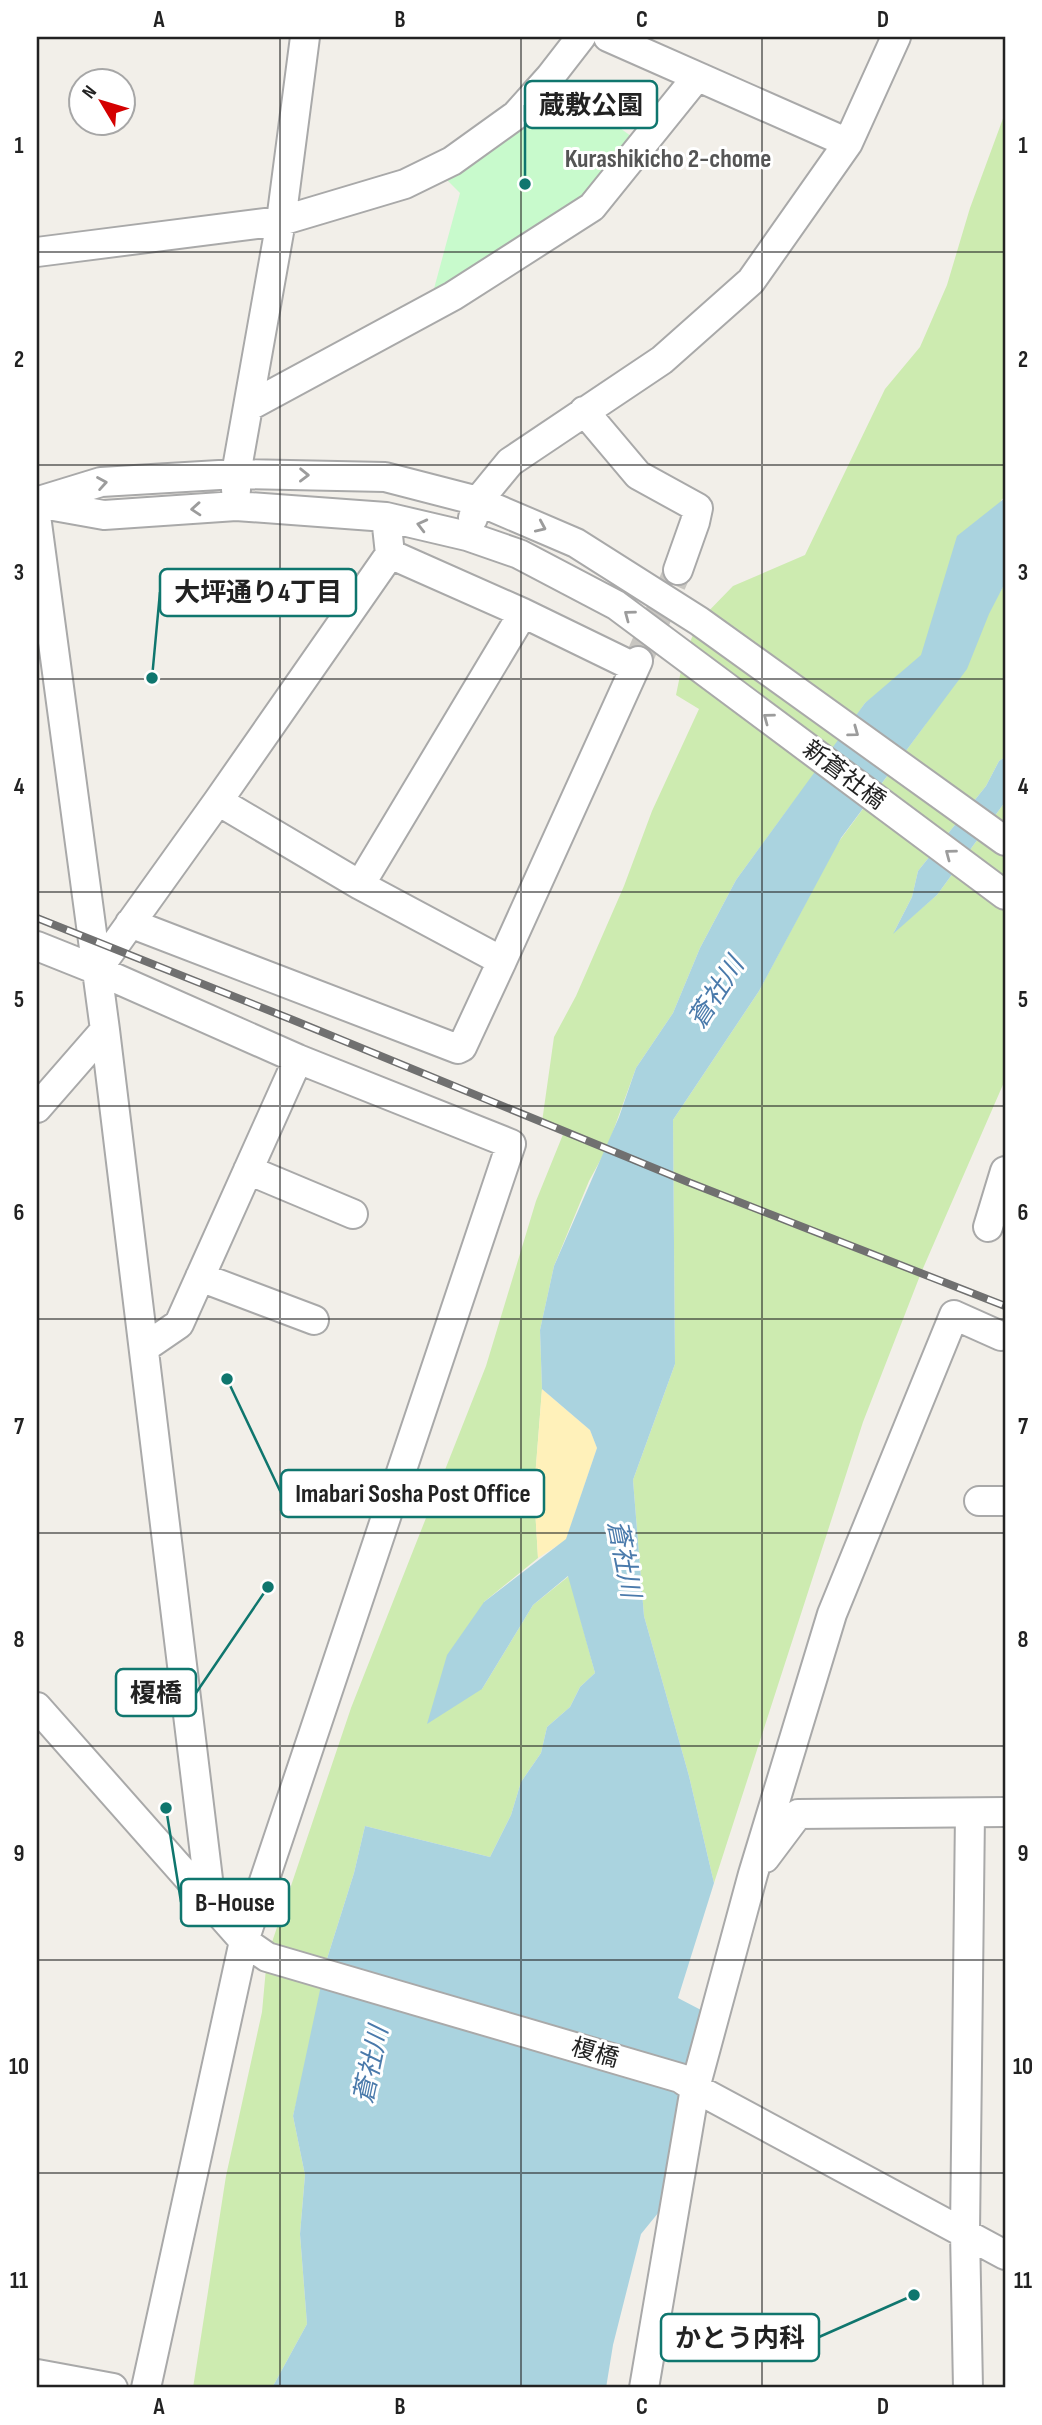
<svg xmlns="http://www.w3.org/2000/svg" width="1042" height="2425" font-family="'Sofia Sans Condensed','Noto Sans JP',sans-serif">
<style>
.grass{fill:#cdebb0}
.sand{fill:#fff1ba}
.park{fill:#c8facc}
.water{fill:#aad3df}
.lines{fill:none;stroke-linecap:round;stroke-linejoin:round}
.minor-tunnel{stroke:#c8c6c1;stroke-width:28;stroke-dasharray:28 14;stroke-linecap:butt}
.minor-casing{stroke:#a9a9a9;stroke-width:32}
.minor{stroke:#fff;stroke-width:28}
.rail-casing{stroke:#707070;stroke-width:8}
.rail{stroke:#fff;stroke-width:5;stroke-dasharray:16;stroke-linecap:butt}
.oneway{stroke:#9c9c9c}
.grid{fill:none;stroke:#222;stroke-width:2;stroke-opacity:0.55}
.labels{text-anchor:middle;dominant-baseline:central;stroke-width:6;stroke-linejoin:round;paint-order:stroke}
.street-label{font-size:24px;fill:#222;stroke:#fff}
.neighbourhood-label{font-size:26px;font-weight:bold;fill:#555;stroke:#fff}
.water-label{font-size:26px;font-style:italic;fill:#4a7aab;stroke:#fff}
.leader{fill:none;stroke:#0f766e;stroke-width:2.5}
.callout-dot{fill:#0f766e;stroke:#fff;stroke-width:2.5}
.callout{fill:#fff;stroke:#0f766e;stroke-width:2.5}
.callout-label{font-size:26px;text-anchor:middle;font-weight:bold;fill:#222}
.neatline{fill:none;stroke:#222;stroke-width:2.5}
.grid-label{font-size:23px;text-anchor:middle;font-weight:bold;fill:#222}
</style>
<rect width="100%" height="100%" fill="#f2efe9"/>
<path class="grass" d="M 1005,113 L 1005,498 L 1002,499 L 930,660 L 865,703 L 856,716 L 710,628 L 850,730 L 788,809 L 736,880 L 700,948 L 673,1013 L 636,1068 L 607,1148 L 589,1181 L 554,1266 L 540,1330 L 542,1389 L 534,1491 L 538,1558 L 484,1602 L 482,1689 L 533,1605 L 569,1576 L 595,1673 L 580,1687 L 570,1707 L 547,1727 L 541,1753 L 521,1782 L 511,1815 L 490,1857 L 365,1826 L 354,1873 L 326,1962 L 327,1975 L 293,2116 L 305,2175 L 300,2234 L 307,2324 L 272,2388 L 193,2388 L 226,2176 L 262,2012 L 267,1957 L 351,1708 L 486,1366 L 536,1201 L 564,1132 L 542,1122 L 554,1037 L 576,996 L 624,886 L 652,811 L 699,709 L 676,695 L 684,656 L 699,621 L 733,586 L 805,555 L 885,389 L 920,347 L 947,285 L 970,208 Z
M 1005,583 L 1005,757 L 999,761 L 986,786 L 918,871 L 912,897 L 894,932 L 937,895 L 1005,802 L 1005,1080 L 921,1273 L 863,1422 L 714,1883 L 689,1776 L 644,1616 L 633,1480 L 675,1364 L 673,1120 L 759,991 L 837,844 L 925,725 Z"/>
<path class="sand" d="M 542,1389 L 590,1430 L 597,1448 L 566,1540 L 538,1558 L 534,1491 Z"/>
<path class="park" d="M 554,80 L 635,139 L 584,201 L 432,296 L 460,193 L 442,175 Z"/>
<path class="water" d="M 1005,498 L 1005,535 L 1003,536 L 1005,549 L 1005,583 L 989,614 L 967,669 L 841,838 L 759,991 L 673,1120 L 675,1364 L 633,1480 L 644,1616 L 689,1776 L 714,1883 L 678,1998 L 701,2010 L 663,2207 L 641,2234 L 613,2345 L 606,2388 L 272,2388 L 307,2324 L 300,2234 L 305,2175 L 293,2116 L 326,1962 L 354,1873 L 365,1826 L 490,1857 L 511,1815 L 521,1782 L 541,1753 L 547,1727 L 570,1707 L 580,1687 L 595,1673 L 568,1576 L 533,1605 L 482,1689 L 427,1724 L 447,1655 L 484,1602 L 566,1539 L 597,1448 L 590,1430 L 542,1389 L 540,1330 L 554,1266 L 619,1117 L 636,1068 L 673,1013 L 700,948 L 736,880 L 865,703 L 921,655 L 957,536 Z
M 1005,757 L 1005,802 L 937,895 L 893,934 L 912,897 L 918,871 L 986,786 L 999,761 Z"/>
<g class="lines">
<path class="minor-tunnel" d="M 638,661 L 678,570"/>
<defs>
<path id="minor" d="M 608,37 L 848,143
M 37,252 L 281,221 L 405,184 L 452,161 L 516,115 L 550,77 L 581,37
M 248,407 L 453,296 L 592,207 L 696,78
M 584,411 L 638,475 L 698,508 L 695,522 L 678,570
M 236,490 L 236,474 L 281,221 L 305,37
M 39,501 L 101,482 L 236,474 L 385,477 L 478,501 L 576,543 L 699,621 L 1005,841
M 37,503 L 104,515 L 236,506 L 386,517 L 467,536 L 519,554 L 616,605 L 1005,895
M 473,518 L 478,501 L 510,462 L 662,360 L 751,281 L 848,143 L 896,37
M 37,523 L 105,1030 L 211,1904
M 390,554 L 523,613 L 634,667
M 218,801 L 360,885 L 502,961 L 638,661
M 360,885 L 523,613
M 130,923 L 458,1049 L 462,1047 L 502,961
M 37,946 L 97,970 L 298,1059 L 511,1144 L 244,1941 L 146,2388
M 97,970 L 218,801 L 390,554 L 386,517
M 37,1108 L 105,1030
M 248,1170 L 353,1214
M 988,1227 L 1005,1171
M 200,1277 L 314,1320
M 144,1348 L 179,1324 L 298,1059
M 979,1501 L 1005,1501
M 37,1707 L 244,1941 L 267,1957 L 680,2078 L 695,2088 L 1005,2255
M 765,1858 L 798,1814 L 1005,1812
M 37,2374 L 113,2388
M 644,2388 L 695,2088 L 753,1874 L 832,1614 L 954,1315 L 1001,1336
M 968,2388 L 965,2232 L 970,1813"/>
</defs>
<use href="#minor" class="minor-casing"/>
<use href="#minor" class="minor"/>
<defs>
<path id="rail" d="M 37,918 L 293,1020 L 688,1182 L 1005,1306"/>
</defs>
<use href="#rail" class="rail-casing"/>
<use href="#rail" class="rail"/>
</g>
<defs><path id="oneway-chevron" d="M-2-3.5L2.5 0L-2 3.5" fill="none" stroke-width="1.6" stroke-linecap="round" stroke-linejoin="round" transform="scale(1.75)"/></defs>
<g class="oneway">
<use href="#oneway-chevron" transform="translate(304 475) rotate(1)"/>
<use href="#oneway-chevron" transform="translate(102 483) rotate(-10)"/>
<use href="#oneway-chevron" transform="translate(196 509) rotate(176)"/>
<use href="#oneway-chevron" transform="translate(422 525) rotate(-166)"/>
<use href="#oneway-chevron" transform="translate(541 527) rotate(24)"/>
<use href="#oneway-chevron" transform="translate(629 615) rotate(-143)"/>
<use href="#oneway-chevron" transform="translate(768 718) rotate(-143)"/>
<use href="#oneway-chevron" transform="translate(854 732) rotate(36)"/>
<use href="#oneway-chevron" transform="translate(950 854) rotate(-143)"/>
</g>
<path class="grid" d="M 280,37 L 280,2388M 521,37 L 521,2388M 762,37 L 762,2388M 37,252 L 1005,252M 37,465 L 1005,465M 37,679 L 1005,679M 37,892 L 1005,892M 37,1106 L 1005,1106M 37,1319 L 1005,1319M 37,1533 L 1005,1533M 37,1746 L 1005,1746M 37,1960 L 1005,1960M 37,2173 L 1005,2173"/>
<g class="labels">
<g class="street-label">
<text transform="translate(844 775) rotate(37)">新蒼社橋</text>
<text transform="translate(595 2053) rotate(16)">榎橋</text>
</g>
<g class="neighbourhood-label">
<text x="668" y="159">Kurashikicho 2-chome</text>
</g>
<g class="water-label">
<text transform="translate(717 993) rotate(-57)">蒼社川</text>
<text transform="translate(623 1559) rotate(79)">蒼社川</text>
<text transform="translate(372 2065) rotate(-78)">蒼社川</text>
</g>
</g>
<path class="leader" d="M525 184L525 105M152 678L160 592M227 1379L281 1493M268 1587L196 1693M166 1808L181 1902M914 2295L819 2337"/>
<g class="callout-dot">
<circle cx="525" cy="184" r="7"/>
<circle cx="152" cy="678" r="7"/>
<circle cx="227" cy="1379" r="7"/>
<circle cx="268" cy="1587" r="7"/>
<circle cx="166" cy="1808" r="7"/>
<circle cx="914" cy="2295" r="7"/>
</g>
<g class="callout">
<rect x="525" y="81" width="132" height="47" rx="7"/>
<rect x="160" y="569" width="196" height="47" rx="7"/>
<rect x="281" y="1470" width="263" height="47" rx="7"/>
<rect x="116" y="1669" width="80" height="47" rx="7"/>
<rect x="181" y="1879" width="108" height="47" rx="7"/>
<rect x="661" y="2314" width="158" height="47" rx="7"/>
</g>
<g class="callout-label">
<text x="591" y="114">蔵敷公園</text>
<text x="258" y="601">大坪通り4丁目</text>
<text x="413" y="1502">Imabari Sosha Post Office</text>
<text x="156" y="1702">榎橋</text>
<text x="235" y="1911">B-House</text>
<text x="740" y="2347">かとう内科</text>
</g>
<rect width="1042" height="2425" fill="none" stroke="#ffffff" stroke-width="77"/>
<g transform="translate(102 102) rotate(308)"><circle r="33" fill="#ffffff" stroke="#a7a7a7" stroke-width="2"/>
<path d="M0-5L12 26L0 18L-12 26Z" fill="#d40000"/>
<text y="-10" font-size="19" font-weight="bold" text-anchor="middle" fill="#222222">N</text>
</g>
<rect x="38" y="38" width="966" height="2348" class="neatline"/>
<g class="grid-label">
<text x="159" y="27">A</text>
<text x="400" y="27">B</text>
<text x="642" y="27">C</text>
<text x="883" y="27">D</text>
<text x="19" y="153">1</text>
<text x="1023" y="153">1</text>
<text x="19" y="367">2</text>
<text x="1023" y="367">2</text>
<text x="19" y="580">3</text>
<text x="1023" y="580">3</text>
<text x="19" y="794">4</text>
<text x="1023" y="794">4</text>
<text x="19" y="1007">5</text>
<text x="1023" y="1007">5</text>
<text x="19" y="1220">6</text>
<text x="1023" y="1220">6</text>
<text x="19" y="1434">7</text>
<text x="1023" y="1434">7</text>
<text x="19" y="1647">8</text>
<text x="1023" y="1647">8</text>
<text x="19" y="1861">9</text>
<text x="1023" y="1861">9</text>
<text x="19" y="2074">10</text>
<text x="1023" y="2074">10</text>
<text x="19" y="2288">11</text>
<text x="1023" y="2288">11</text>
<text x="159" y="2414">A</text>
<text x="400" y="2414">B</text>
<text x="642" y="2414">C</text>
<text x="883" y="2414">D</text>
</g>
</svg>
